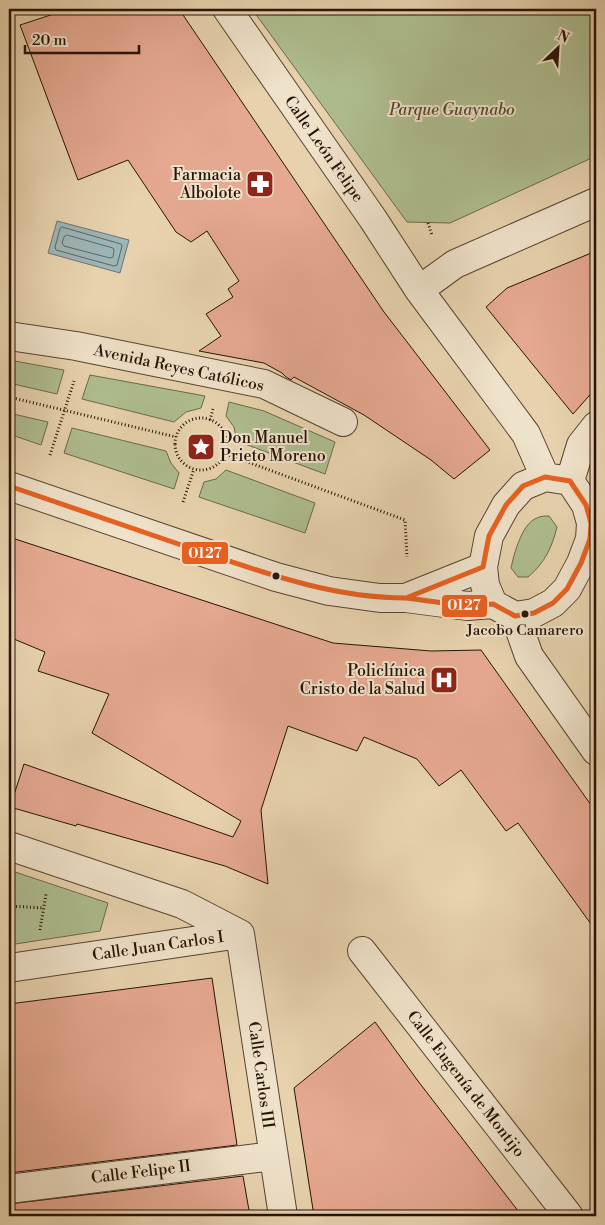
<svg xmlns="http://www.w3.org/2000/svg" width="605" height="1225" font-family="'Libre Bodoni',serif">
<style>
.green{fill:#aebd8f;stroke:#6b684a}
.water{fill:#9cb5b6;stroke:#6e7470}
.lines{fill:none;stroke-linecap:round;stroke-linejoin:round}
.shore{stroke:#62645e;stroke-width:1}
.building{fill:#e5a890;stroke:#281306}
.minor-casing{stroke:#584330;stroke-width:30}
.path{stroke:#281306;stroke-width:3;stroke-dasharray:1 2.5;stroke-linecap:butt}
.minor{stroke:#efe2ca;stroke-width:28}
.bus-1-casing{stroke:#efe2ca;stroke-width:9}
.bus-1{stroke:#e86121;stroke-width:5}
.bus-dot{fill:#281306;stroke:#efe2ca;stroke-width:2}
.labels{text-anchor:middle;dominant-baseline:central;stroke-width:4;stroke-linejoin:round;paint-order:stroke}
.bus-label{font-size:15px;fill:#281306;stroke:#efe2ca}
.park-label{font-size:16px;font-style:italic;fill:#50462f;stroke:#efe2ca}
.street-label{font-size:16px;fill:#281306;stroke:#efe2ca}
.poi-label{font-size:16px;fill:#281306;stroke:#efe2ca;text-anchor:end}
.line-badge{stroke:#efe2ca;stroke-width:2}
.badge-label{font-size:14px;text-anchor:middle;font-weight:bold;fill:#fff}
</style>
<rect width="100%" height="100%" fill="#e7d2ad"/>
<filter id="stains"><feTurbulence type="fractalNoise" baseFrequency=".004" numOctaves="4"/><feColorMatrix values="0 0 0 0 .2 0 0 0 0 .09 0 0 0 0 .02 0 0 0 .5 -.17"/></filter>
<radialGradient id="worn" r=".72"><stop offset=".6" stop-color="#630" stop-opacity="0"/><stop offset="1" stop-color="#630" stop-opacity=".3"/></radialGradient>
<path class="green" d="M 252,9 L 596,9 L 596,156 L 450,223 L 407,222 Z
M 9,360 L 64,370 L 57,394 L 9,383 Z
M 90,375 L 205,396 L 201,408 L 186,412 L 174,422 L 82,399 Z
M 229,402 L 264,411 L 335,442 L 325,474 L 237,441 L 234,427 L 226,416 Z
M 9,413 L 48,422 L 41,445 L 9,434 Z
M 72,428 L 166,451 L 171,463 L 179,473 L 174,489 L 64,453 Z
M 226,470 L 315,503 L 305,533 L 199,497 L 204,482 L 216,479 Z
M 549,516 L 557,527 C 552,547 545,563 528,577 L 518,577 L 511,568 C 514,554 522,523 537,518 C 540,516 546,516 549,516 Z
M 9,870 L 108,903 L 100,931 L 9,945 Z"/>
<path class="water" d="M 57,221 L 129,240 L 120,273 L 48,253 Z"/>
<g class="lines">
<path class="shore" d="M 62,227 L 121,244 L 122,246 L 117,265 L 114,266 L 56,250 L 55,247 L 60,229 Z
M 67,235 L 113,248 L 114,250 L 113,257 L 110,258 L 64,246 L 62,243 L 64,237 Z"/>
</g>
<path class="building" d="M 69,9 L 179,9 L 384,312 L 490,450 L 454,479 L 431,460 L 364,415 L 294,377 L 291,380 L 286,377 L 282,373 L 264,363 L 199,351 L 221,336 L 206,314 L 233,297 L 228,289 L 239,281 L 207,231 L 191,242 L 176,232 L 128,160 L 78,180 L 20,25 Z
M 596,251 L 596,388 L 573,414 L 486,307 L 507,288 Z
M 9,537 L 333,643 L 431,651 L 481,650 L 596,812 L 596,931 L 518,823 L 506,831 L 461,770 L 439,786 L 417,759 L 364,737 L 357,751 L 288,726 L 261,810 L 268,884 L 225,866 L 77,824 L 76,826 L 10,807 L 24,764 L 233,837 L 241,821 L 92,733 L 109,694 L 38,671 L 45,652 L 9,637 Z
M 212,978 L 237,1145 L 9,1173 L 9,1004 Z
M 375,1022 L 418,1081 L 522,1216 L 314,1216 L 294,1088 Z
M 243,1176 L 250,1216 L 9,1216 L 9,1204 Z"/>
<g class="lines">
<defs>
<path id="minor" d="M 227,9 L 373,219 L 419,290 L 526,434 L 545,477
M 419,290 L 455,264 L 596,202
M 9,336 L 76,346 L 264,384 L 343,422
M 545,477 L 570,481 L 586,505 L 591,523 L 590,539 L 581,563 L 567,589 L 553,603 L 534,613 L 515,616 L 493,604 L 485,585 L 483,567 L 489,536 L 506,505 L 523,486 Z
M 570,481 L 581,445 L 596,426
M 9,486 L 276,577 L 329,591 L 380,598 L 406,598 L 467,606 L 493,604
M 408,597 L 483,567
M 515,616 L 529,656 L 596,751
M 9,846 L 182,904 L 240,934
M 240,934 L 283,1216
M 362,951 L 569,1216
M 9,968 L 240,934
M 9,1189 L 273,1156"/>
</defs>
<use href="#minor" class="minor-casing"/>
<path class="path" d="M 428,223 L 432,235
M 9,397 L 176,437
M175 444a26 26 0 1 1 52 0a26 26 0 1 1-52 0Z
M 210,420 L 213,409
M 226,454 L 405,520 L 407,557
M 50,455 L 74,381
M 183,502 L 194,469
M 9,906 L 44,908
M 40,930 L 46,894"/>
<use href="#minor" class="minor"/>
<defs>
<path id="bus-1" d="M 545,477 L 570,481 L 586,505 L 591,523 L 590,539 L 581,563 L 567,589 L 553,603 L 534,613 L 515,616 L 493,604 L 467,606 L 406,598 L 483,567 L 489,536 L 506,505 L 523,486 Z
M 9,486 C 70,507 131,528 193,549 C 262,572 331,598 406,598"/>
</defs>
<use href="#bus-1" class="bus-1-casing"/>
<use href="#bus-1" class="bus-1"/>
</g>
<defs>
<symbol id="pharmacy-square" viewBox="-11 -11 22 22"><rect x="-9" y="-9" width="18" height="18" rx="4" fill="#8f2418" stroke="#efe2ca"/><path d="M-2-6h4v4h4v4h-4v4h-4v-4h-4v-4h4Z" fill="#fff"/></symbol>
<symbol id="sight-square" viewBox="-11 -11 22 22"><rect x="-9" y="-9" width="18" height="18" rx="4" fill="#8f2418" stroke="#efe2ca"/><path d="M0-6L1.8-2.2L6-1.7L2.9 1.2L3.7 5.4L0 3.3L-3.7 5.4L-2.9 1.2L-6-1.7L-1.8-2.2Z" fill="#fff"/></symbol>
<symbol id="hospital-square" viewBox="-11 -11 22 22"><rect x="-9" y="-9" width="18" height="18" rx="4" fill="#8f2418" stroke="#efe2ca"/><path d="M-5-5h3v3.5h4V-5h3V5h-3V1.5h-4V5h-3Z" fill="#fff"/></symbol>
</defs>
<g fill-rule="evenodd">
<use href="#pharmacy-square" x="244" y="168" width="32" height="32"/>
<use href="#sight-square" x="185" y="431" width="32" height="32"/>
<use href="#hospital-square" x="428" y="664" width="32" height="32"/>
</g>
<g class="bus-dot">
<circle cx="276" cy="576" r="4.5"/>
<circle cx="525" cy="614" r="4.5"/>
</g>
<g class="labels">
<g class="bus-label">
<text x="525" y="630">Jacobo Camarero</text>
</g>
<g class="park-label">
<text x="452" y="110">Parque Guaynabo</text>
</g>
<g class="street-label">
<text transform="translate(324 149) rotate(55)">Calle León Felipe</text>
<text transform="translate(179 368) rotate(12)">Avenida Reyes Católicos</text>
<text transform="translate(158 946) rotate(-8)">Calle Juan Carlos I</text>
<text transform="translate(261 1075) rotate(82)">Calle Carlos III</text>
<text transform="translate(466 1084) rotate(52)">Calle Eugenía de Montijo</text>
<text transform="translate(141 1172) rotate(-7)">Calle Felipe II</text>
</g>
<g class="poi-label">
<text x="241" y="175">Farmacia<tspan x="241" dy="18">Albolote</tspan></text>
<text x="220" y="438" text-anchor="start">Don Manuel<tspan x="220" dy="18">Prieto Moreno</tspan></text>
<text x="425" y="671">Policlínica<tspan x="425" dy="18">Cristo de la Salud</tspan></text>
</g>
</g>
<g class="line-badge">
<rect x="181" y="541" width="48" height="24" rx="5" fill="#e86121"/>
<rect x="441" y="594" width="47" height="24" rx="5" fill="#e86121"/>
</g>
<g class="badge-label">
<text x="205" y="558">0127</text>
<text x="464" y="610">0127</text>
</g>
<rect width="605" height="1225" fill="none" stroke="#e7d2ad" stroke-width="30"/>
<rect x="10" y="10" width="585" height="1205" fill="none" stroke="#281306" stroke-width="2.5"/>
<rect x="15" y="15" width="575" height="1195" fill="none" stroke="#281306"/>
<g transform="translate(558 48) rotate(25)" stroke="#efe2ca" stroke-width="4" paint-order="stroke">
<path d="M0-4L9 19L0 12L-9 19Z" fill="#281306"/>
<text y="-8" font-size="14" font-weight="bold" text-anchor="middle" fill="#281306">N</text>
</g>
<path d="M25 45v8h114v-8" fill="none" stroke="#281306" stroke-width="2.5"/>
<text x="32" y="45" font-size="15" fill="#281306" stroke="#efe2ca" stroke-width="4" paint-order="stroke">20 m</text>
<rect width="100%" height="100%" filter="url(#stains)"/>
<rect width="100%" height="100%" fill="url(#worn)"/>
</svg>
